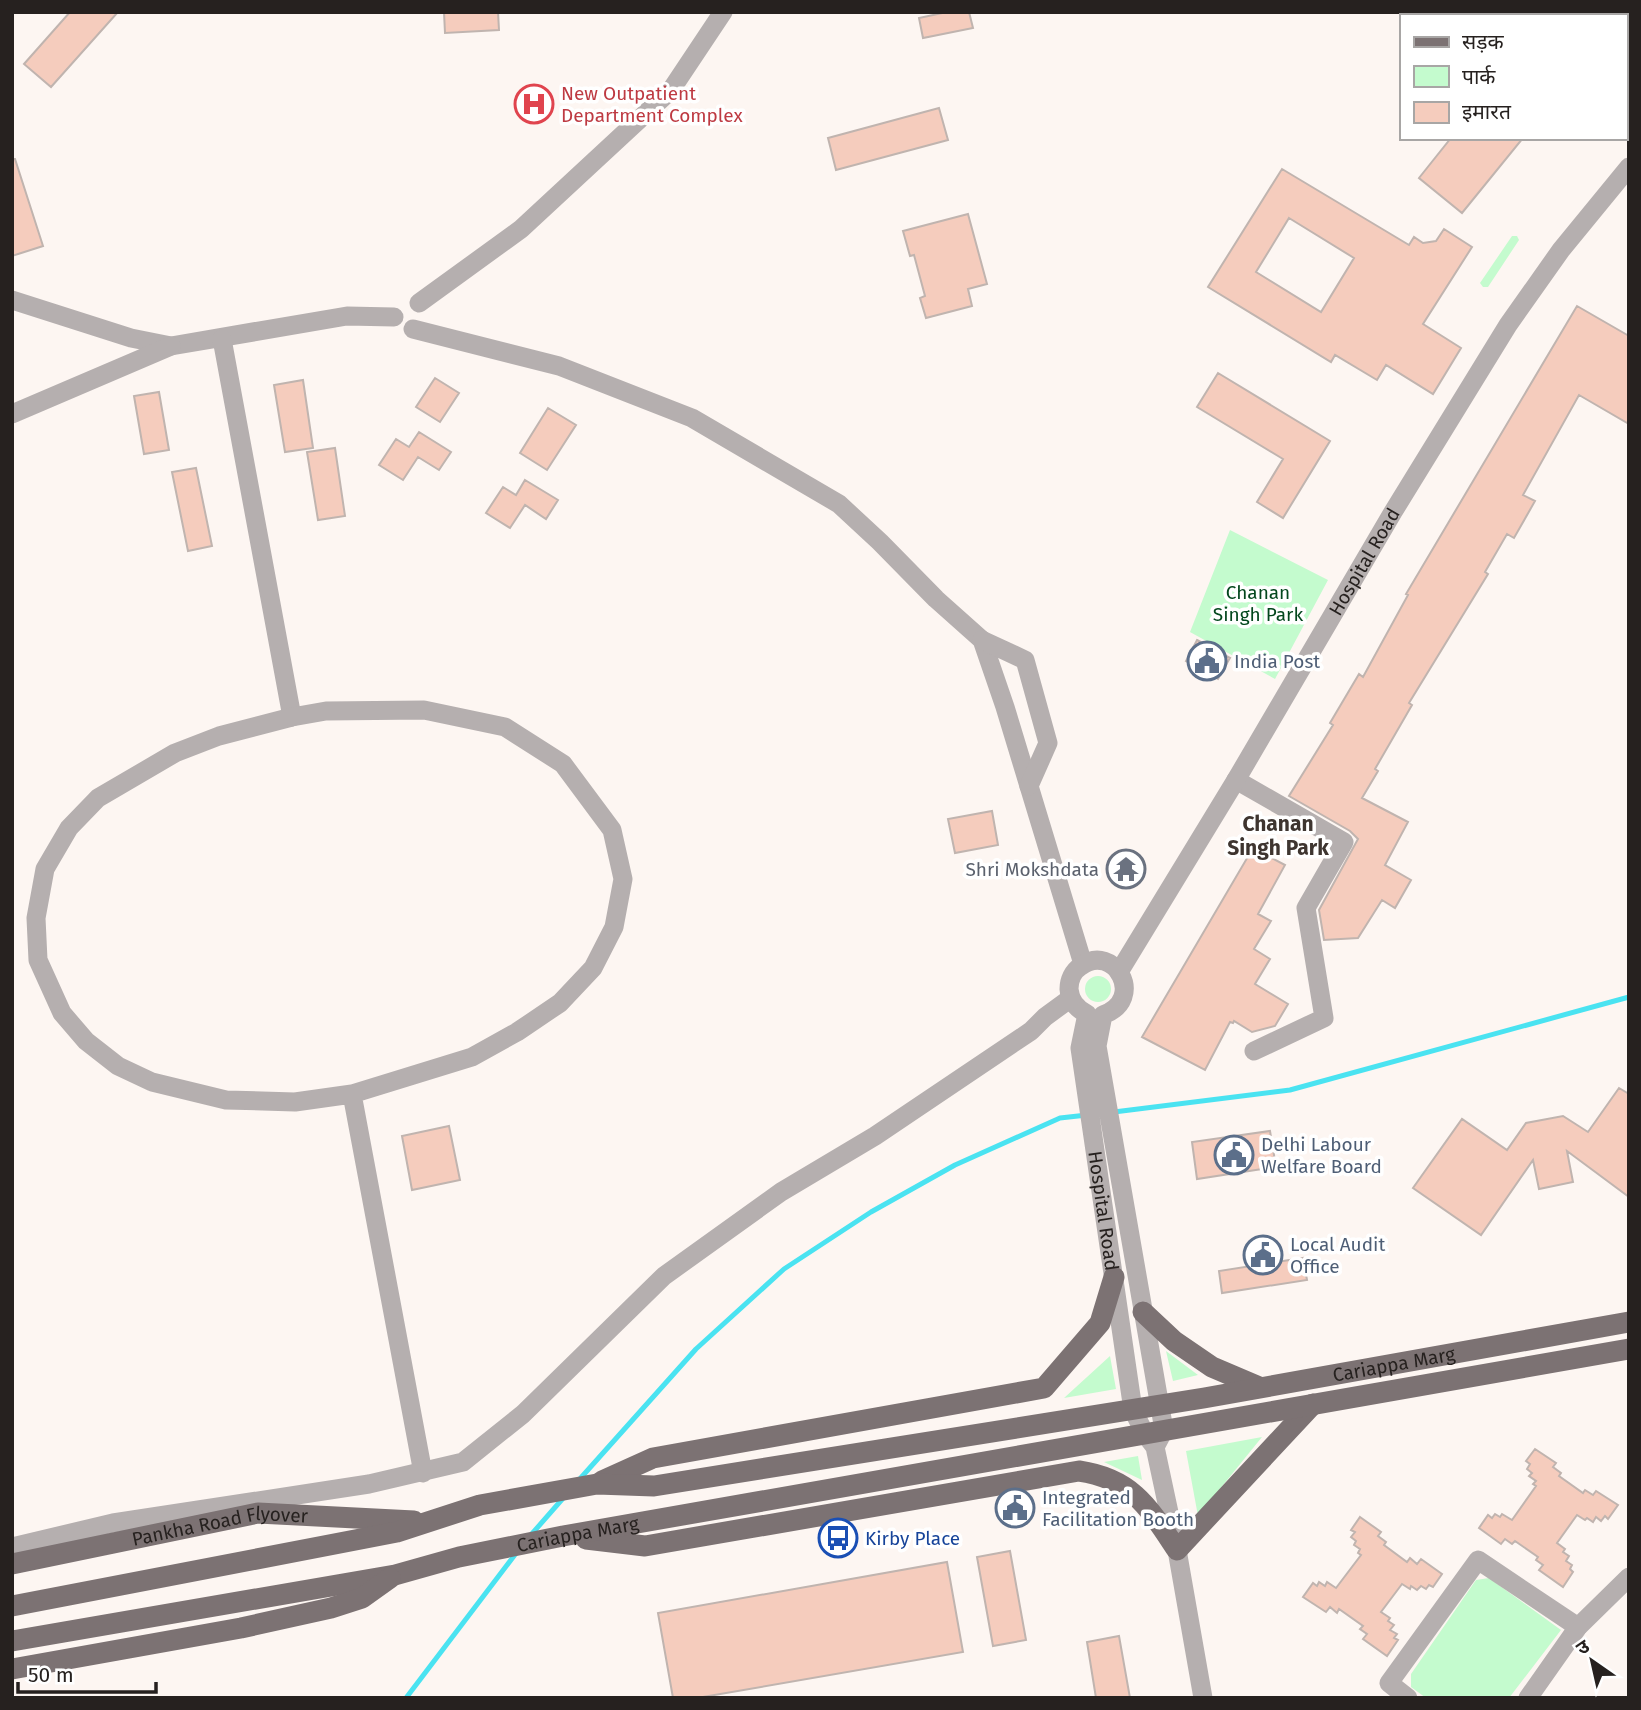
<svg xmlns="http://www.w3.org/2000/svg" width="1641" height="1710" font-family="'Fira Sans','Noto Sans Devanagari',sans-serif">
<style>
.green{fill:#c4fbce}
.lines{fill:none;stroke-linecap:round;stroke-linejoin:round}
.stream{stroke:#4ae3f1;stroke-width:5}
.building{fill:#f5ccbd;stroke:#c0b4af;stroke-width:2;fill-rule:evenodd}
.minor{stroke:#b5afaf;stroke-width:19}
.major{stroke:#7c7273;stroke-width:21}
.labels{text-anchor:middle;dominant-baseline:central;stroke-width:7;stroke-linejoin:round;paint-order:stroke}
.health-label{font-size:19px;fill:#be3a42;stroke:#fff;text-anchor:start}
.street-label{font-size:19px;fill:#26211f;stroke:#fff}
.park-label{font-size:19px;fill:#03471d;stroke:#fff}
.service-label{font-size:19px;fill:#4e5e75;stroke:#fff;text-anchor:start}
.worship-label{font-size:19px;fill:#5b616d;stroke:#fff;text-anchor:end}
.transit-label{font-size:19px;fill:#164399;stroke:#fff;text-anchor:start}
.neighbourhood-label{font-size:21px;font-weight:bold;fill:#3e3530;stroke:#fff}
</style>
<rect width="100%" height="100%" fill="#fdf6f2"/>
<path class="green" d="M 1512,236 L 1517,236 L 1519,240 L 1488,287 L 1483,287 L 1480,283 Z
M 1230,530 L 1328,580 L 1275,679 L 1190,632 Z
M1085 989a13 13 0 1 1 26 0a13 13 0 1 1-26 0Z
M 1166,1351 L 1198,1375 L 1173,1381 Z
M 1110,1356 L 1116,1389 L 1064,1398 Z
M 1262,1437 L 1198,1516 L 1186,1451 Z
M 1138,1456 L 1142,1480 L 1104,1462 Z
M 1489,1578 L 1561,1630 L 1509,1698 L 1426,1698 L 1411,1687 L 1411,1674 L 1476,1580 Z"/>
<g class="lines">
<path class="stream" d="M 1114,1112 L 1290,1090 L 1629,997
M 578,1481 L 696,1349 L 784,1269 L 871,1212 L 955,1165 L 1060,1118 L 1087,1115
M 530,1536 L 565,1496
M 406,1698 L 517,1552"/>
</g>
<path class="building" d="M 70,12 L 118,12 L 51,87 L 24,64 Z
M 444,12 L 498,12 L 499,30 L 445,33 Z
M 947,12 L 969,12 L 973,28 L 923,38 L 919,18 Z
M 939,108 L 948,140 L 836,170 L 828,138 Z
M 1451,138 L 1523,138 L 1462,213 L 1419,178 Z
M 12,159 L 15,159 L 43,246 L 12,256 Z
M 1282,169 L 1409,245 L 1414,237 L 1423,243 L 1436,241 L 1444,229 L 1472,247 L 1423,324 L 1461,348 L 1433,394 L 1386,365 L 1377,380 L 1335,355 L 1331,362 L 1208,287 ZM 1289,218 L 1354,258 L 1321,312 L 1256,272 Z
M 968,214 L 987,284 L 968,289 L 972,306 L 926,318 L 920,298 L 925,296 L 914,255 L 910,256 L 903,231 Z
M 1577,306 L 1629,336 L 1629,424 L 1579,395 L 1523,495 L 1535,501 L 1514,538 L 1507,534 L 1485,572 L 1488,574 L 1409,703 L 1412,705 L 1375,769 L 1378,771 L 1362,798 L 1408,822 L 1385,865 L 1411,880 L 1395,908 L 1382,900 L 1358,938 L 1324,940 L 1319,910 L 1358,839 L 1350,831 L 1289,796 L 1333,725 L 1330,723 L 1359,674 L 1363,677 L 1408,595 L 1406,594 Z
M 1218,373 L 1330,441 L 1283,518 L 1257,502 L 1283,459 L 1197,407 Z
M 435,378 L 459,393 L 440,422 L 416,407 Z
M 303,380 L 313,448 L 285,452 L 274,385 Z
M 159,392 L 169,450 L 144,454 L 134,396 Z
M 548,408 L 576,425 L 547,470 L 520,453 Z
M 419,432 L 451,452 L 439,470 L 418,457 L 403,480 L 379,465 L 396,439 L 409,447 Z
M 335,448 L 345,516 L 318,520 L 307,452 Z
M 196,468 L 212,546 L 188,551 L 172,472 Z
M 525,480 L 558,500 L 546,519 L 525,505 L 510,528 L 486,513 L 503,487 L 516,495 Z
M 1197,640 L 1230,658 L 1218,679 L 1186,661 Z
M 992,811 L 998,845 L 955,853 L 948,819 Z
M 1253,848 L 1285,865 L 1258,914 L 1271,921 L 1254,949 L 1270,959 L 1255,984 L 1288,1004 L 1275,1026 L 1252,1032 L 1234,1021 L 1233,1023 L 1230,1022 L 1205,1070 L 1142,1037 Z
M 1619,1088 L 1629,1094 L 1629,1197 L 1567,1151 L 1573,1182 L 1539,1189 L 1533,1160 L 1481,1235 L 1413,1188 L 1462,1119 L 1507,1150 L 1526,1123 L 1563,1116 L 1588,1132 Z
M 449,1126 L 460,1180 L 412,1190 L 402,1136 Z
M 1270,1131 L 1276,1167 L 1197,1179 L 1192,1142 Z
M 1303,1258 L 1307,1280 L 1222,1293 L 1219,1271 Z
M 1535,1449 L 1556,1463 L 1553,1467 L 1561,1473 L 1559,1476 L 1583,1493 L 1585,1490 L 1593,1495 L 1596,1491 L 1618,1505 L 1608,1519 L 1605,1516 L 1601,1521 L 1596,1517 L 1593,1522 L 1587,1518 L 1585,1520 L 1577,1515 L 1557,1543 L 1565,1549 L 1563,1552 L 1569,1556 L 1566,1561 L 1572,1565 L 1570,1569 L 1573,1572 L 1563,1587 L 1539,1570 L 1543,1565 L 1536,1560 L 1538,1557 L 1515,1541 L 1512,1544 L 1505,1539 L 1501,1544 L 1479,1528 L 1488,1515 L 1492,1518 L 1495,1514 L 1500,1517 L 1502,1514 L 1512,1520 L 1536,1486 L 1533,1484 L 1536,1481 L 1529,1476 L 1532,1473 L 1527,1469 L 1530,1464 L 1526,1461 Z
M 1360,1517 L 1381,1532 L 1378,1536 L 1386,1542 L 1384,1545 L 1407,1562 L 1410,1558 L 1417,1564 L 1421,1559 L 1442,1574 L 1433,1587 L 1429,1585 L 1426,1589 L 1421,1586 L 1417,1590 L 1411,1586 L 1410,1589 L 1402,1584 L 1381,1612 L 1390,1618 L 1388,1621 L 1394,1625 L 1390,1630 L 1397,1634 L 1394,1638 L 1398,1640 L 1387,1656 L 1363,1639 L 1367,1634 L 1360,1629 L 1363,1626 L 1339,1609 L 1337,1613 L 1330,1607 L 1326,1612 L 1303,1597 L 1313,1583 L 1317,1586 L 1319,1582 L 1325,1586 L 1327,1582 L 1336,1588 L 1361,1555 L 1358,1553 L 1360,1549 L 1354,1545 L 1356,1541 L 1351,1537 L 1355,1532 L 1351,1530 Z
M 1010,1551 L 1026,1640 L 993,1646 L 977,1557 Z
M 947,1562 L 963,1652 L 697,1698 L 673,1698 L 658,1613 Z
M 1119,1636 L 1130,1698 L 1096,1698 L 1087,1642 Z"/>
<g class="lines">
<g class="minor">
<path d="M 12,300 L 131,338 L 171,346 L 347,316 L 394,317"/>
<path d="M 419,303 L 521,229 L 671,90 L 723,12"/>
<path d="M 413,329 L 559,366 L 692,418 L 839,504 L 880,542 L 936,599 L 982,640 L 1005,707 L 1083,964"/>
<path d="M 222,339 L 292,717"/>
<path d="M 12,414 L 171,346"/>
<path d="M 982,640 L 1025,660 L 1048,743 L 1029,786"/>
<path d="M 1236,780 L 1344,842 L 1306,908 L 1324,1018 L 1254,1051"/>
<path id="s1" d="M 1119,972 L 1236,780 L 1393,512 L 1508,325 L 1561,250 L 1629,167"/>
<path d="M 352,1094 L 295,1102 L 226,1100 L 152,1082 L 118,1066 L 86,1041 L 62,1013 L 38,960 L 36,918 L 45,869 L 69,828 L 98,798 L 175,753 L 219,736 L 292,717 L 326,711 L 424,710 L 505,727 L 563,764 L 612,830 L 623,879 L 614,927 L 593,968 L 560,1003 L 517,1032 L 472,1057 L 352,1094 L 423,1473"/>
<path id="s2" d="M 1155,1447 L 1164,1430 L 1097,1046 L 1103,1015 C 1147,999 1114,942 1081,966 C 1073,971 1069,980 1069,989 C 1070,1001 1077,1009 1087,1014 L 1080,1048 L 1133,1410 L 1145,1434 L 1155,1447 L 1177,1550 L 1203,1698"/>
<path d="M 12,1547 L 113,1523 L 369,1484 L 463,1462 L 523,1414 L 664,1276 L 781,1192 L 875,1136 L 1031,1031 L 1045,1017 L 1071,998"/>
<path d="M 1408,1698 L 1389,1683 L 1478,1560 L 1578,1627"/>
<path d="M 1528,1698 L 1578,1627 L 1629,1577"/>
</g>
<g class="major">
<path d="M 1143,1312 L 1174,1341 L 1212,1367 L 1259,1387"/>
<path d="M 602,1481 L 653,1458 L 1044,1388 L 1100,1323 L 1114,1277"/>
<path d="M 586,1539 L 645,1546 L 1079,1471 C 1133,1479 1149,1508 1177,1550 L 1313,1404"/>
<path id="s3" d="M 12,1564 L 258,1513 L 414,1521"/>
<path id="s4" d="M 12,1606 L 397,1532 L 480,1505 L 597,1484 L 654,1486 L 1204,1398 L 1629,1322"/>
<path id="s5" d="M 12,1641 L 395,1575 L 459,1557 L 563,1536 L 1629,1349"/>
<path d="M 12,1669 L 241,1628 L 331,1608 L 362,1598 L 390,1578"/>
</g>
</g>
<defs>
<symbol id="hospital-ring" viewBox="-11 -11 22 22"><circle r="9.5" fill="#fff" stroke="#e0444e" stroke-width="1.5"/><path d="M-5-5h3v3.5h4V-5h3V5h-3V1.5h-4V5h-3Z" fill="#e0444e"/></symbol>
<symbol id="civic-ring" viewBox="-11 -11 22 22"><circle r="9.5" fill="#fff" stroke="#5c6f8a" stroke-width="1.5"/><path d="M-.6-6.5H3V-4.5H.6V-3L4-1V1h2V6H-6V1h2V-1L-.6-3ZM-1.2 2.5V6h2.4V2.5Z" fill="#5c6f8a"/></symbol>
<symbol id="temple-ring" viewBox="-11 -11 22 22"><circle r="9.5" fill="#fff" stroke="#6b7280" stroke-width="1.5"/><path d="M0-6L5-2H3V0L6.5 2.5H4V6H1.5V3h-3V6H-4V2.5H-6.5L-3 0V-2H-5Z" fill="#6b7280"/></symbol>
<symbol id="bus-ring" viewBox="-11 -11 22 22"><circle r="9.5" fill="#fff" stroke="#1a4fb4" stroke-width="1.5"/><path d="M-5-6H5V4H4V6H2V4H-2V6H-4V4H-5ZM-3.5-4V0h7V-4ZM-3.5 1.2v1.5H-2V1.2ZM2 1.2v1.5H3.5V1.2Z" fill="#1a4fb4"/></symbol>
</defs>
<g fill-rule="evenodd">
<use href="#hospital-ring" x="512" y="82" width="44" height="44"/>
<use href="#civic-ring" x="1185" y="639" width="44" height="44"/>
<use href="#temple-ring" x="1104" y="847" width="44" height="44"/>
<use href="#civic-ring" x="1212" y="1133" width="44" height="44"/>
<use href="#civic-ring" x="1241" y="1233" width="44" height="44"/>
<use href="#civic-ring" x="993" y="1486" width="44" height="44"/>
<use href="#bus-ring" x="816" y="1516" width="44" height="44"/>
</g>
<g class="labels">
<g class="health-label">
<text x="561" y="93">New Outpatient<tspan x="561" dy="22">Department Complex</tspan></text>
</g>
<g class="street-label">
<text stroke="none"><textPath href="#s1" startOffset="478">Hospital Road</textPath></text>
<text stroke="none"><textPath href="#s2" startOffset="796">Hospital Road</textPath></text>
<text stroke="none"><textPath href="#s4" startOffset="1405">Cariappa Marg</textPath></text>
<text stroke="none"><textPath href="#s3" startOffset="212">Pankha Road Flyover</textPath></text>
<text stroke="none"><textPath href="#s5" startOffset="576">Cariappa Marg</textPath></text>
</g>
<g class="park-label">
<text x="1258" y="592">Chanan<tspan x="1258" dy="22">Singh Park</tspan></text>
</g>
<g class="service-label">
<text x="1234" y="661">India Post</text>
<text x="1261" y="1144">Delhi Labour<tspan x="1261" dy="22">Welfare Board</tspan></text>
<text x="1290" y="1244">Local Audit<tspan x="1290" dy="22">Office</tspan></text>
<text x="1042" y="1497">Integrated<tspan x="1042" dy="22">Facilitation Booth</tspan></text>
</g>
<g class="worship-label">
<text x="1099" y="869">Shri Mokshdata</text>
</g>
<g class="transit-label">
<text x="865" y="1538">Kirby Place</text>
</g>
<g class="neighbourhood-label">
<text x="1278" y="824">Chanan<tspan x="1278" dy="24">Singh Park</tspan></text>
</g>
</g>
<rect width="1641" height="1710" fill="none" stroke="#26211f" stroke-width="28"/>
<rect x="1400" y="14" width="228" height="126" fill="#ffffff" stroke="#a8a6a5" stroke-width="2"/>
<rect x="1414" y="37" width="35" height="10" fill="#7c7273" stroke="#a8a6a5" stroke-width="2"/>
<text x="1462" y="49" font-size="21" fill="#26211f">सड़क</text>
<rect x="1414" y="66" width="35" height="21" fill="#c4fbce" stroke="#a8a6a5" stroke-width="2"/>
<text x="1462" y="84" font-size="21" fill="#26211f">पार्क</text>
<rect x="1414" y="102" width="35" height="21" fill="#f5ccbd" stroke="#a8a6a5" stroke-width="2"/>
<text x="1462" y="119" font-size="21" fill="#26211f">इमारत</text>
<g transform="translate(1592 1661) rotate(326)" stroke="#ffffff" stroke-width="5" paint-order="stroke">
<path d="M0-5L12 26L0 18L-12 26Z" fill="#26211f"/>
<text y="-10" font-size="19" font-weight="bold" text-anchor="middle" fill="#26211f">उ</text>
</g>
<path d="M18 1682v10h138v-10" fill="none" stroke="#26211f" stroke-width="3.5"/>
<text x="28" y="1682" font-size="21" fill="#26211f" stroke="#ffffff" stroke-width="5" paint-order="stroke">50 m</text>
</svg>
